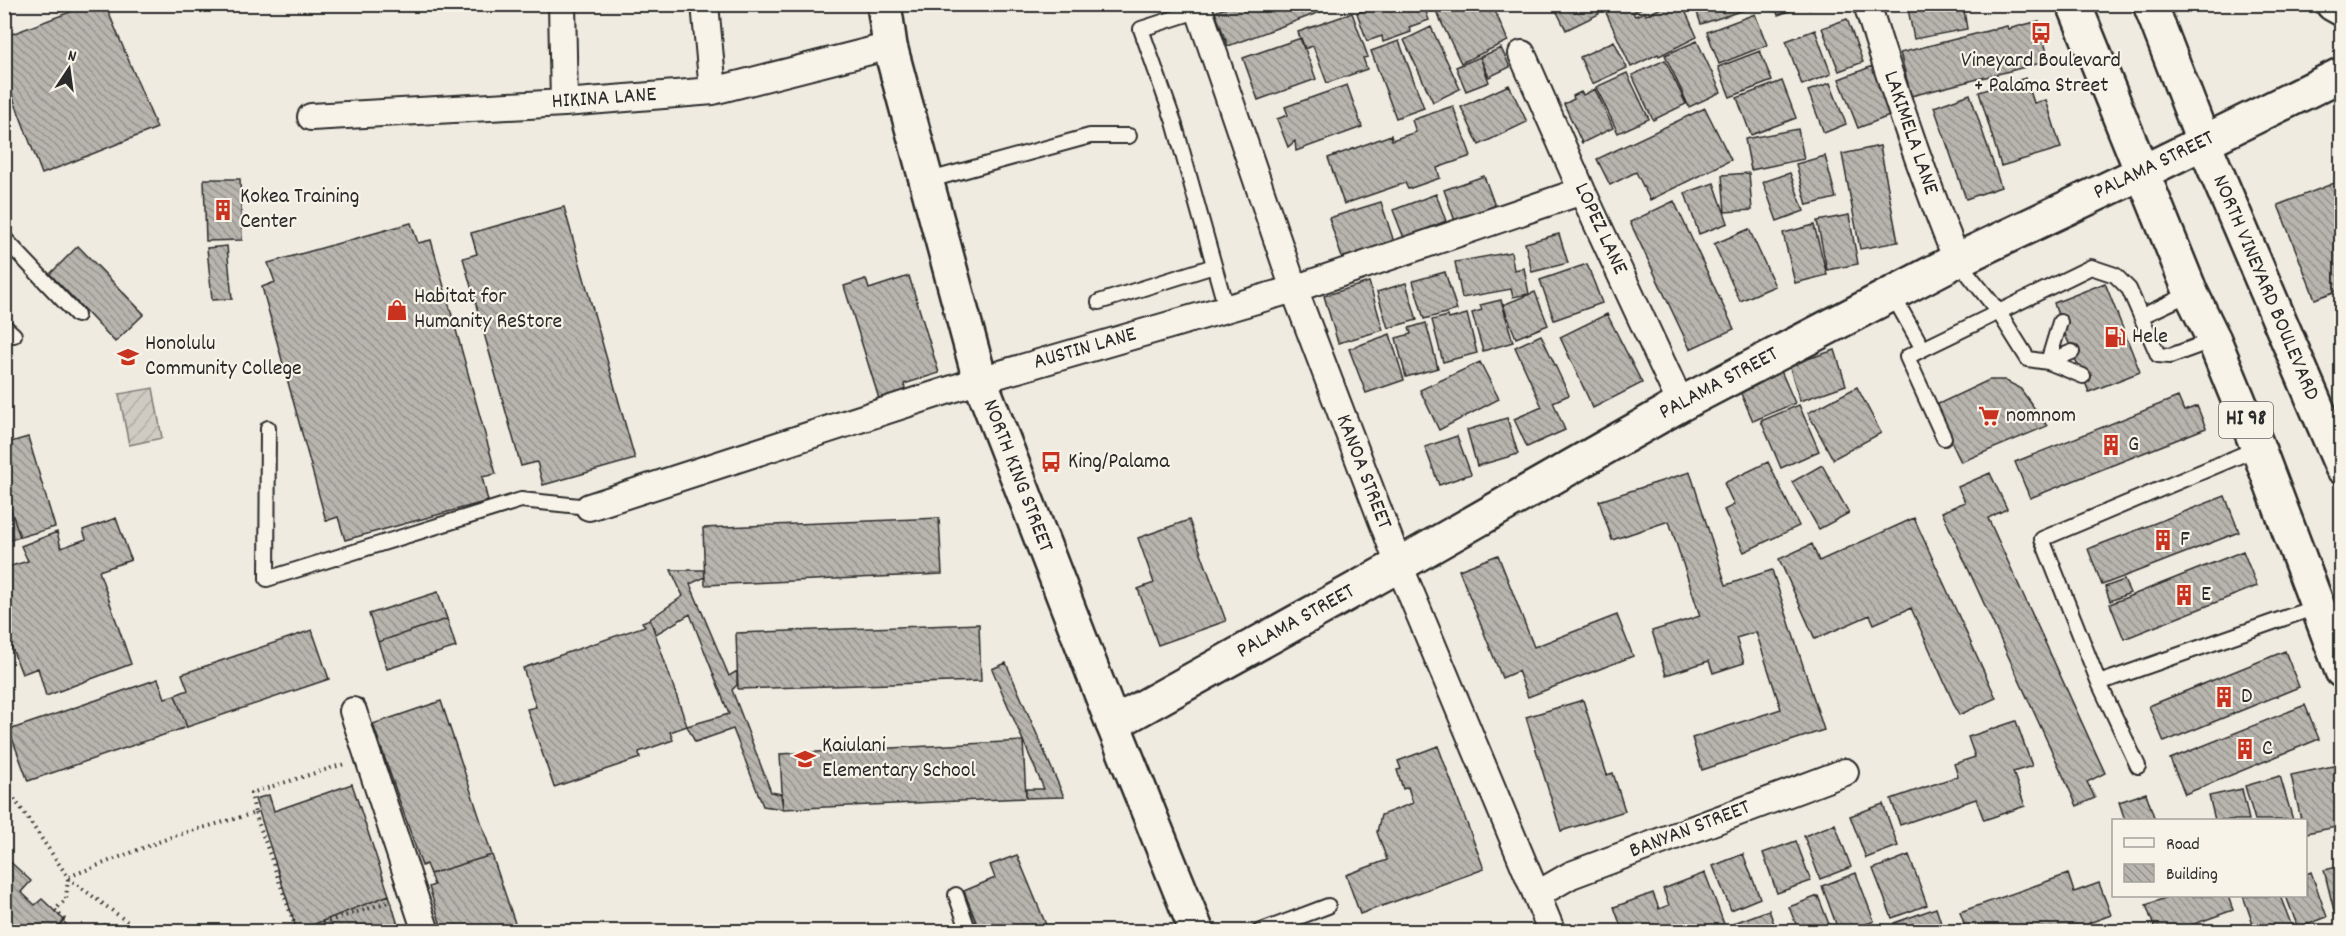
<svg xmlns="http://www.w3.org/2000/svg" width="2346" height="936" font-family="Dekko,sans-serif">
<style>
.garden{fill:url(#garden-furrows);stroke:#7d7b76;stroke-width:1.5}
.building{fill:url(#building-back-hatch);stroke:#2b2b2b;stroke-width:1.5}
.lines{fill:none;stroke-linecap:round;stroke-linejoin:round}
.lane-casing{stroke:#2b2b2b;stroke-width:18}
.street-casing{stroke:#2b2b2b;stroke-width:30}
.secondary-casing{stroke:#2b2b2b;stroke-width:38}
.primary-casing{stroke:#2b2b2b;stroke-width:38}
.highway-casing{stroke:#2b2b2b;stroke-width:38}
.path{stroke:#2b2b2b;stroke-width:4;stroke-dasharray:1.5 4.5;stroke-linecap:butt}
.lane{stroke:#f7f3e8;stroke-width:14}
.street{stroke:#f7f3e8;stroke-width:26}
.secondary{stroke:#f7f3e8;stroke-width:33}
.primary{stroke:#f7f3e8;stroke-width:33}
.highway{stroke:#f7f3e8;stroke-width:33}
.labels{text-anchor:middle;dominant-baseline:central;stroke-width:4.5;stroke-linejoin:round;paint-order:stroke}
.shield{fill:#f7f3e8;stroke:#686764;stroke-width:1.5}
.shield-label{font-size:21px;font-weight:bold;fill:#2b2b2b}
.poi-label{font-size:22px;fill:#2b2b2b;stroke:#f7f3e8;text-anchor:start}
.street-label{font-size:22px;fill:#2b2b2b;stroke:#f7f3e8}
</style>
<defs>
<pattern id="garden-furrows" width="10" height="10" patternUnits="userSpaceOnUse" patternTransform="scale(1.5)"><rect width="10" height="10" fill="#cfcbc2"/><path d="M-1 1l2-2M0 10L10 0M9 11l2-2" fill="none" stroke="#b2aea7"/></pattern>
<pattern id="building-back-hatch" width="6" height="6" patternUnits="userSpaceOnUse" patternTransform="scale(1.5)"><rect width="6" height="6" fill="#b8b5ae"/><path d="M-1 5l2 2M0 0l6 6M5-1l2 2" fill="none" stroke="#96938e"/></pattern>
</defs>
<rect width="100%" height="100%" fill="#efebe0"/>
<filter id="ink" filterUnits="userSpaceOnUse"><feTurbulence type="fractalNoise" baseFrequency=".0167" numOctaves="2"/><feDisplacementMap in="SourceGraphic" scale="12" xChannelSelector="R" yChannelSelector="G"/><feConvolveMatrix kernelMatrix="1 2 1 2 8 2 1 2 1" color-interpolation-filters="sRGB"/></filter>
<g filter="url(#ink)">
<path class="garden" d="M 153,388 L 162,438 L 129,445 L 119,394 Z"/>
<path class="building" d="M 91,4 L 105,4 L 157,128 L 42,174 L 4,74 L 4,37 Z
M 1236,4 L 1330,4 L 1331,8 L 1228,46 L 1215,12 Z
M 1382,4 L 1423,4 L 1429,20 L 1409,27 L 1411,32 L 1383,42 L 1382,36 L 1367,41 L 1357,13 Z
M 1451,4 L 1492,4 L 1508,41 L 1461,63 L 1436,11 Z
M 1505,4 L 1522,4 L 1507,10 Z
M 1553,4 L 1595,4 L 1599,14 L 1566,30 Z
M 1602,4 L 1650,4 L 1633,12 L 1635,16 L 1645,12 L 1646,15 L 1670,4 L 1682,4 L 1697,37 L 1659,56 L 1658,54 L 1631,67 Z
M 1694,4 L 1742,4 L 1744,10 L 1701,24 Z
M 1774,4 L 1807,4 L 1807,5 L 1778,15 Z
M 1807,4 L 1826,4 L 1809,9 Z
M 1907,4 L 1939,4 L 1940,7 L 1963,4 L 1967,29 L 1914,39 Z
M 1352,13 L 1368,57 L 1363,58 L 1367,69 L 1327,83 L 1313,46 L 1304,49 L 1298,32 Z
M 1755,14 L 1767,45 L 1719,64 L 1707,32 Z
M 1847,19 L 1863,62 L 1839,71 L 1822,28 Z
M 2039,21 L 2049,61 L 1911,96 L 1900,53 L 2007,26 L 2008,29 Z
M 1431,27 L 1460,89 L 1433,102 L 1404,40 Z
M 1815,30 L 1831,74 L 1802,85 L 1786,41 Z
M 1301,38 L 1316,79 L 1258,100 L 1243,58 Z
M 1399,41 L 1424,108 L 1396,118 L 1371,51 Z
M 1614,41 L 1627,68 L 1592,84 L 1580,57 Z
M 1697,41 L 1721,92 L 1689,107 L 1665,55 Z
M 1501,48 L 1510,67 L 1489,77 L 1480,57 Z
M 1760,51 L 1772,81 L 1730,97 L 1718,67 Z
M 1480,57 L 1489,82 L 1466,91 L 1456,67 Z
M 1665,60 L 1686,104 L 1653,120 L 1632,75 Z
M 1873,66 L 1892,115 L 1858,128 L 1839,79 Z
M 1627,73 L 1649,119 L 1618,133 L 1596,87 Z
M 2026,78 L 2034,103 L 2046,100 L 2061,148 L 2001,166 L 1979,92 Z
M 1782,81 L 1796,118 L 1751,135 L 1737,98 Z
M 1830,83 L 1846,124 L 1824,133 L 1808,91 Z
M 1347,85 L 1362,127 L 1296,151 L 1295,141 L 1288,147 L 1277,119 L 1288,115 L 1285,107 Z
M 1509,85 L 1527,122 L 1479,145 L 1461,107 Z
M 1595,89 L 1613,128 L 1582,143 L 1564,104 L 1574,99 L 1573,96 L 1581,92 L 1583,95 Z
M 1970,94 L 2001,187 L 1966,199 L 1934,107 Z
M 1453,106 L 1471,156 L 1437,168 L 1440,178 L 1408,189 L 1405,183 L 1344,204 L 1328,158 L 1391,135 L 1392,140 L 1416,132 L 1412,120 Z
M 1705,108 L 1731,160 L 1650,200 L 1636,172 L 1610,185 L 1597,159 Z
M 1798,129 L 1804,159 L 1751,170 L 1745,139 Z
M 1880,146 L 1898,242 L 1860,249 L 1842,154 Z
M 1825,156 L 1836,198 L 1807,205 L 1796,164 Z
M 1749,173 L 1752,210 L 1725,212 L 1722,175 Z
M 1790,173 L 1804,211 L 1777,221 L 1763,182 Z
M 1484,176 L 1495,206 L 1455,221 L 1444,190 Z
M 204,179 L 240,179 L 242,240 L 206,241 Z
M 2342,180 L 2342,289 L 2315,299 L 2278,205 Z
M 1714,183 L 1728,223 L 1699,234 L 1685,193 Z
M 1436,194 L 1446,221 L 1404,238 L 1393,210 Z
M 1674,201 L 1734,329 L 1690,349 L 1630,222 Z
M 1381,202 L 1394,242 L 1342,258 L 1329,218 Z
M 564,207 L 635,459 L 543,485 L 537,462 L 521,466 L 463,258 L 477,254 L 471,233 Z
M 1849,215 L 1858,264 L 1827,270 L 1817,221 Z
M 411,223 L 418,243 L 431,240 L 496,474 L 482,477 L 488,501 L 345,540 L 338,517 L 326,521 L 262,287 L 275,282 L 268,263 Z
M 1814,225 L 1827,275 L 1795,283 L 1783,233 Z
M 1749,229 L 1775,286 L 1740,301 L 1714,244 Z
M 1559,234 L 1568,263 L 1532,272 L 1525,243 Z
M 78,246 L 144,314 L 115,342 L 50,274 Z
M 227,246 L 232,299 L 212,300 L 207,248 Z
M 1511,252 L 1514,270 L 1524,268 L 1529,294 L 1513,297 L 1511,289 L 1462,298 L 1455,262 Z
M 1587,264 L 1602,303 L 1554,320 L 1540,280 Z
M 1445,272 L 1457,310 L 1424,319 L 1413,281 Z
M 909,276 L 939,373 L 904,384 L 906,393 L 880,402 L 844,286 L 866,279 L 869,289 Z
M 1369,282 L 1383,330 L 1338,343 L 1324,296 Z
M 1406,283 L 1417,320 L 1388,328 L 1377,292 Z
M 2105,283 L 2140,372 L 2089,392 L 2060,322 L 2054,303 Z
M 1535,292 L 1548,325 L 1516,338 L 1503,305 Z
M 1501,300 L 1513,342 L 1483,351 L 1472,313 L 1482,310 L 1480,305 Z
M 1467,314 L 1477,353 L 1443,362 L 1432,320 L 1448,316 L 1449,319 Z
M 1607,314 L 1642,383 L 1593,408 L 1560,337 Z
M 1426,323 L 1438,368 L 1406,377 L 1396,338 L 1411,334 L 1409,328 Z
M 1390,334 L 1404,380 L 1366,393 L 1349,349 Z
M 1541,335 L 1569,395 L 1553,402 L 1565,430 L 1527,447 L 1514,419 L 1542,407 L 1515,347 Z
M 1835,350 L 1846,385 L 1800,401 L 1789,365 Z
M 1480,362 L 1499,399 L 1439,430 L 1420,390 Z
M 1781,371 L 1795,403 L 1753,421 L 1739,389 Z
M 1989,380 L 2004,380 L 2020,388 L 2047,426 L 1961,462 L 1934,406 Z
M 1857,387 L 1881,433 L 1833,459 L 1808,413 Z
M 2178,397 L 2184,411 L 2197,406 L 2206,428 L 2030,498 L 2015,462 Z
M 1799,405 L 1819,451 L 1781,468 L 1761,421 Z
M 1507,418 L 1518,454 L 1477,466 L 1467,430 Z
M 1457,436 L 1471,474 L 1439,485 L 1425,447 Z
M 28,437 L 55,527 L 20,537 L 4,489 L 4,444 Z
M 1768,462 L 1799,526 L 1744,552 L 1724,510 L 1734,505 L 1724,483 Z
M 1822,465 L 1849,513 L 1819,529 L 1792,482 Z
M 1690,472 L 1726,585 L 1772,570 L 1824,730 L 1702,770 L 1692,738 L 1781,709 L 1756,632 L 1736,638 L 1744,663 L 1713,673 L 1709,661 L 1666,675 L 1652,631 L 1700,616 L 1669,521 L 1612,540 L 1599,501 Z
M 1990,473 L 2007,509 L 1988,518 L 2105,773 L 2087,782 L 2095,798 L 2077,806 L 1942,512 L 1965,502 L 1958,487 Z
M 2225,496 L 2239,532 L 2102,585 L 2088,549 Z
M 9,504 L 20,537 L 4,542 L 4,505 Z
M 116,518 L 131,560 L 99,571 L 131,664 L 46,696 L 38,668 L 22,674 L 4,628 L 4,568 L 28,561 L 21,546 L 57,532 L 61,548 L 86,539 L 83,530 Z
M 939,518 L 942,574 L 705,585 L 703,528 Z
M 1914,518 L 1996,698 L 1959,715 L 1911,608 L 1874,624 L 1870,615 L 1815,639 L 1779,559 L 1812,544 L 1819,561 Z
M 1189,520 L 1226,621 L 1158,645 L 1138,589 L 1154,583 L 1138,538 Z
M 2243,551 L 2257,586 L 2124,639 L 2110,604 Z
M 1498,555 L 1534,647 L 1617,615 L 1633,656 L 1528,697 L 1518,671 L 1502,678 L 1459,570 Z
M 671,570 L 704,570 L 705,577 L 690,584 L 729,676 L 737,671 L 737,685 L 732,690 L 771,792 L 781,794 L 783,809 L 763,806 L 733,729 L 695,742 L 687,726 L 729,714 L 690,614 L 656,634 L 650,619 L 683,596 Z
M 2124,580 L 2130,593 L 2110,601 L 2105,587 Z
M 438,592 L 447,619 L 378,642 L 369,614 Z
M 447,619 L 456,647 L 387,669 L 378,642 Z
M 650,619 L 687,726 L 670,732 L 673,740 L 639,752 L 640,758 L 554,787 L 527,709 L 536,707 L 523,668 L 645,626 L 642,622 Z
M 979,624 L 981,681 L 738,689 L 736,633 Z
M 312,630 L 329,679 L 187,727 L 175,695 L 188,690 L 182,674 Z
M 2285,651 L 2299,687 L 2164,742 L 2149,706 Z
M 1006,663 L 1064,797 L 1026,798 L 1026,789 L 1044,789 L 992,669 Z
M 158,679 L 165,698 L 175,695 L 187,727 L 28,781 L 9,730 Z
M 1583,700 L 1607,775 L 1613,773 L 1625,811 L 1561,831 L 1526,717 Z
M 441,701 L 492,855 L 430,874 L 426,864 L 422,866 L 373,724 Z
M 2305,705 L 2319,739 L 2185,794 L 2170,759 Z
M 2016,721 L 2032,766 L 2013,772 L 2025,806 L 1984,820 L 1976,799 L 1900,825 L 1891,799 L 1958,776 L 1954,764 L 1975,757 L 1968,737 Z
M 1023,741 L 1026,798 L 783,809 L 780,754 Z
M 1438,746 L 1484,869 L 1360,914 L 1346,875 L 1387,860 L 1377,832 L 1381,815 L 1413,803 L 1408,787 L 1403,789 L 1397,770 L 1401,769 L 1398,761 Z
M 2338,765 L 2342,783 L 2342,826 L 2306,833 L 2306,820 L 2301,820 L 2291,775 Z
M 2280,776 L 2293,820 L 2255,820 L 2245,786 Z
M 352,784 L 389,895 L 297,931 L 255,799 L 269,795 L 274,811 Z
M 2242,789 L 2249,820 L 2215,820 L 2209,796 Z
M 2146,793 L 2155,820 L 2125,820 L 2119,802 Z
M 1883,804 L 1898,846 L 1866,858 L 1850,816 Z
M 1835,824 L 1851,867 L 1820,879 L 1804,836 Z
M 1796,841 L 1811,881 L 1777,893 L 1763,853 Z
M 1743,854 L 1760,898 L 1731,910 L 1713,866 Z
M 492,855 L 518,932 L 443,932 L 429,887 L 434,885 L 430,874 Z
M 1017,855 L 1049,932 L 980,932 L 964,891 L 995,878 L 990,865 Z
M 1909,855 L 1927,905 L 1892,918 L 1873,869 Z
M 4,856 L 31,881 L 21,892 L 35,905 L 42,899 L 64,920 L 53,932 L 4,932 Z
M 2342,866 L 2342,917 L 2336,919 L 2324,870 Z
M 2311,872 L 2327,917 L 2298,928 L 2286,896 L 2306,896 L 2306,874 Z
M 1705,873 L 1727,932 L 1623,932 L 1614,907 L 1653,893 L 1659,909 L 1669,905 L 1663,889 Z
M 1856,873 L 1874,921 L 1848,932 L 1839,932 L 1822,886 Z
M 2068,874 L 2074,892 L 2099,883 L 2111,915 L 2089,923 L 2092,932 L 1967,932 L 1960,912 Z
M 389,895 L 400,932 L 297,931 Z
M 1818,896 L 1832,932 L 1799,932 L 1789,907 Z
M 2164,896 L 2228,896 L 2233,910 L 2172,932 L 2156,932 L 2146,905 L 2165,898 Z
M 2243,896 L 2280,896 L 2293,929 L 2284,932 L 2256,932 Z
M 1936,908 L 1944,932 L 1898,932 L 1894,923 Z
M 1769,910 L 1777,932 L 1737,932 L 1734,923 Z
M 104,924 L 112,932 L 96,932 Z
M 2244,924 L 2246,932 L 2225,932 Z"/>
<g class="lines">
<defs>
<path id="lane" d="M 1200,10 L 1141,29 L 1174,122 L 1226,308
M 926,181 L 1090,136 L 1129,136
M 4,238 L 77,315
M 1957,260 L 1998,311 L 2028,359 L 2048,362 L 2060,322
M 1892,294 L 1923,349 L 2091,267 L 2115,275 L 2129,289 L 2158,355 L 2170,356 L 2214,340
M 1099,302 L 1214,266
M 2142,316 L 2191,293
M 4,326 L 14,335
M 1923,349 L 1907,357 L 1944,438
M 2048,362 L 2083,376
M 2048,362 L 2072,352
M 268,428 L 267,579 L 521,500 L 589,507
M 2258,448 L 2042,539 L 2099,683 L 2316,607
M 2099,683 L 2138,766
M 956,895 L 969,932
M 1259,932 L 1328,906"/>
<path id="street" d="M 562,4 L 564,103
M 705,4 L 713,91
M 1197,4 L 1294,289 L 1399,565 L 1552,932
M 1867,4 C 1894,91 1923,177 1957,260
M 1522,54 L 1582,191 L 1681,404
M 311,117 L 564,103 L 713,91 L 890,46
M 589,507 L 980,380 L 1294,289 L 1582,191
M 353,711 L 426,932
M 1538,894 L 1571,875 L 1845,772"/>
<path id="secondary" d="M 1113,724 L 1399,565 L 1681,404 L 1957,260 L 2143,172 L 2342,74"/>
<path id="primary" d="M 884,4 L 890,46 L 980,380 L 1113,724 L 1197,932
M 2074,4 L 2191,293 L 2214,340 L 2258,448 L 2342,671
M 2150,4 L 2203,141 L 2342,467"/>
<path id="highway" d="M 2333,4 L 2342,9"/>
</defs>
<use href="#lane" class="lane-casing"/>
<use href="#street" class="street-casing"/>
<use href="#secondary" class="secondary-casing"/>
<use href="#primary" class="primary-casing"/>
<use href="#highway" class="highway-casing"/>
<path class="path" d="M 4,784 L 68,877 L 174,836 L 255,813 L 251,793 L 344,764
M 255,813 L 297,931
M 68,878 L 141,932
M 56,932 L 67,922 L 55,910 L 66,899 L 68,878
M 294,932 L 389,902"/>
<use href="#lane" class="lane"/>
<use href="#street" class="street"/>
<use href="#secondary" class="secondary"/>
<use href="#primary" class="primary"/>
<use href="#highway" class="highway"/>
</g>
</g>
<defs>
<symbol id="bus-bare" viewBox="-9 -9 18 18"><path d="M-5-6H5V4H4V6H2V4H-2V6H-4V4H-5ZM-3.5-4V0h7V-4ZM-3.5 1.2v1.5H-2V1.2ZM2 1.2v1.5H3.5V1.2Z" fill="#c8321e" stroke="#f7f3e8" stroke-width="2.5" paint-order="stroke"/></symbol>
<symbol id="building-bare" viewBox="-9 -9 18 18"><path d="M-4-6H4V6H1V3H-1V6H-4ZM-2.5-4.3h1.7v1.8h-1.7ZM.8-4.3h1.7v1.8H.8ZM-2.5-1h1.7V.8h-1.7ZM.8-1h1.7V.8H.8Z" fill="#c8321e" stroke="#f7f3e8" stroke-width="2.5" paint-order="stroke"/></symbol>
<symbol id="shop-bare" viewBox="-9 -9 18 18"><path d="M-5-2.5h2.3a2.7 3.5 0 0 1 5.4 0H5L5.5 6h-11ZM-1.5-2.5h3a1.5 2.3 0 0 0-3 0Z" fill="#c8321e" stroke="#f7f3e8" stroke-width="2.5" paint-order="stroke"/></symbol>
<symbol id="fuel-bare" viewBox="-9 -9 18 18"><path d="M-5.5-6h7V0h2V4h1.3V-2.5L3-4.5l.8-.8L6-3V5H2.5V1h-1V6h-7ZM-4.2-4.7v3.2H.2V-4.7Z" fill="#c8321e" stroke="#f7f3e8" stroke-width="2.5" paint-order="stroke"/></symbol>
<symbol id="university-bare" viewBox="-9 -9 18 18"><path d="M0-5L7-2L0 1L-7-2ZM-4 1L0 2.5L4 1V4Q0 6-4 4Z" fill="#c8321e" stroke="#f7f3e8" stroke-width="2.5" paint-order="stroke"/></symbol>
<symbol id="supermarket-bare" viewBox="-9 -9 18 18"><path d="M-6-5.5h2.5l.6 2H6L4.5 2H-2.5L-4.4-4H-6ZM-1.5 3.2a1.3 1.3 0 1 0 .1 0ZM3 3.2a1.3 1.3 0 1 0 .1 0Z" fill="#c8321e" stroke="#f7f3e8" stroke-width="2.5" paint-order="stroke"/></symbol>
<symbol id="school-bare" viewBox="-9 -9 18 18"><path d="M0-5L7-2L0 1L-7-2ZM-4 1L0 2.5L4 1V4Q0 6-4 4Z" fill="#c8321e" stroke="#f7f3e8" stroke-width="2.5" paint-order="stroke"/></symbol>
</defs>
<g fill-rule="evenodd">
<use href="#bus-bare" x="2026" y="18" width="30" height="30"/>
<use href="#building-bare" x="208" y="195" width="30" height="30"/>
<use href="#shop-bare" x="382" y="295" width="30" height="30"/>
<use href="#fuel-bare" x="2100" y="322" width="30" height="30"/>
<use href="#university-bare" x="113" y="342" width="30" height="30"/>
<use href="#supermarket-bare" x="1974" y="401" width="30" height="30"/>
<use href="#building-bare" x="2096" y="430" width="30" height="30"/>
<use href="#bus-bare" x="1036" y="447" width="30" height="30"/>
<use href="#building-bare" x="2148" y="525" width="30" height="30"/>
<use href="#building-bare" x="2169" y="580" width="30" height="30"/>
<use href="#building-bare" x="2209" y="682" width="30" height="30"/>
<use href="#building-bare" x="2230" y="734" width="30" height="30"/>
<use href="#school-bare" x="790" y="744" width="30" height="30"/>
</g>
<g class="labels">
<rect class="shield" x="2219" y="402" width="54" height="36" rx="4.5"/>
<g class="shield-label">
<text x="2246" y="420">HI 98</text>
</g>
<g class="poi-label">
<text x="2041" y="61" text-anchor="middle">Vineyard Boulevard<tspan x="2041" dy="25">+ Palama Street</tspan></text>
<text x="240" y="197">Kokea Training<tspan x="240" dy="25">Center</tspan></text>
<text x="414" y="297">Habitat for<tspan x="414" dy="25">Humanity ReStore</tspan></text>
<text x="2132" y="337">Hele</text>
<text x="145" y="344">Honolulu<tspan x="145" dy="25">Community College</tspan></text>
<text x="2006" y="416">nomnom</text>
<text x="2128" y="445">G</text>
<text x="1068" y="462">King/Palama</text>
<text x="2180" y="540">F</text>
<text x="2201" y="595">E</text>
<text x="2241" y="697">D</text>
<text x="822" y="746">Kaiulani<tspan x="822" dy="25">Elementary School</tspan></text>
<text x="2262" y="749">C</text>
</g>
<g class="street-label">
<text transform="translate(604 99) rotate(-4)">HIKINA LANE</text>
<text transform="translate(1910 133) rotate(71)">LAKIMELA LANE</text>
<text transform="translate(2154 166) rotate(-26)">PALAMA STREET</text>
<text transform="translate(1600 229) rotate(65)">LOPEZ LANE</text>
<text transform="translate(2265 288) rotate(67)">NORTH VINEYARD BOULEVARD</text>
<text transform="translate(1085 349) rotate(-16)">AUSTIN LANE</text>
<text transform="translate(1719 384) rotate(-28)">PALAMA STREET</text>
<text transform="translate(1363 472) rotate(69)">KANOA STREET</text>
<text transform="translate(1017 476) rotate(69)">NORTH KING STREET</text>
<text transform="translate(1296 622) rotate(-29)">PALAMA STREET</text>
<text transform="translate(1690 830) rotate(-21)">BANYAN STREET</text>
</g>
</g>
<rect width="2346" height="936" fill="none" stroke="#f7f3e8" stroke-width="24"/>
<rect x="12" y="12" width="2322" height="912" fill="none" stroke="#2b2b2b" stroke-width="2" filter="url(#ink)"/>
<rect x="2112" y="819" width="195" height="78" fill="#f7f3e8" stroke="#a5a39c" stroke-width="1.5"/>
<rect x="2124" y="838" width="30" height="9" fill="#f7f3e8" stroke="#a5a39c" stroke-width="1.5"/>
<text x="2166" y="849" font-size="18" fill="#2b2b2b">Road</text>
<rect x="2124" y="864" width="30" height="18" fill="url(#building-back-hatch)" stroke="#a5a39c" stroke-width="1.5"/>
<text x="2166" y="879" font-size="18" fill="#2b2b2b">Building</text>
<g transform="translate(69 69) rotate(13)" stroke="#f7f3e8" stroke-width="4.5" paint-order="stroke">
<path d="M0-4.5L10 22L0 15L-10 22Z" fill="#2b2b2b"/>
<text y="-9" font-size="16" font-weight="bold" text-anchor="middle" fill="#2b2b2b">N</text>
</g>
</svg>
